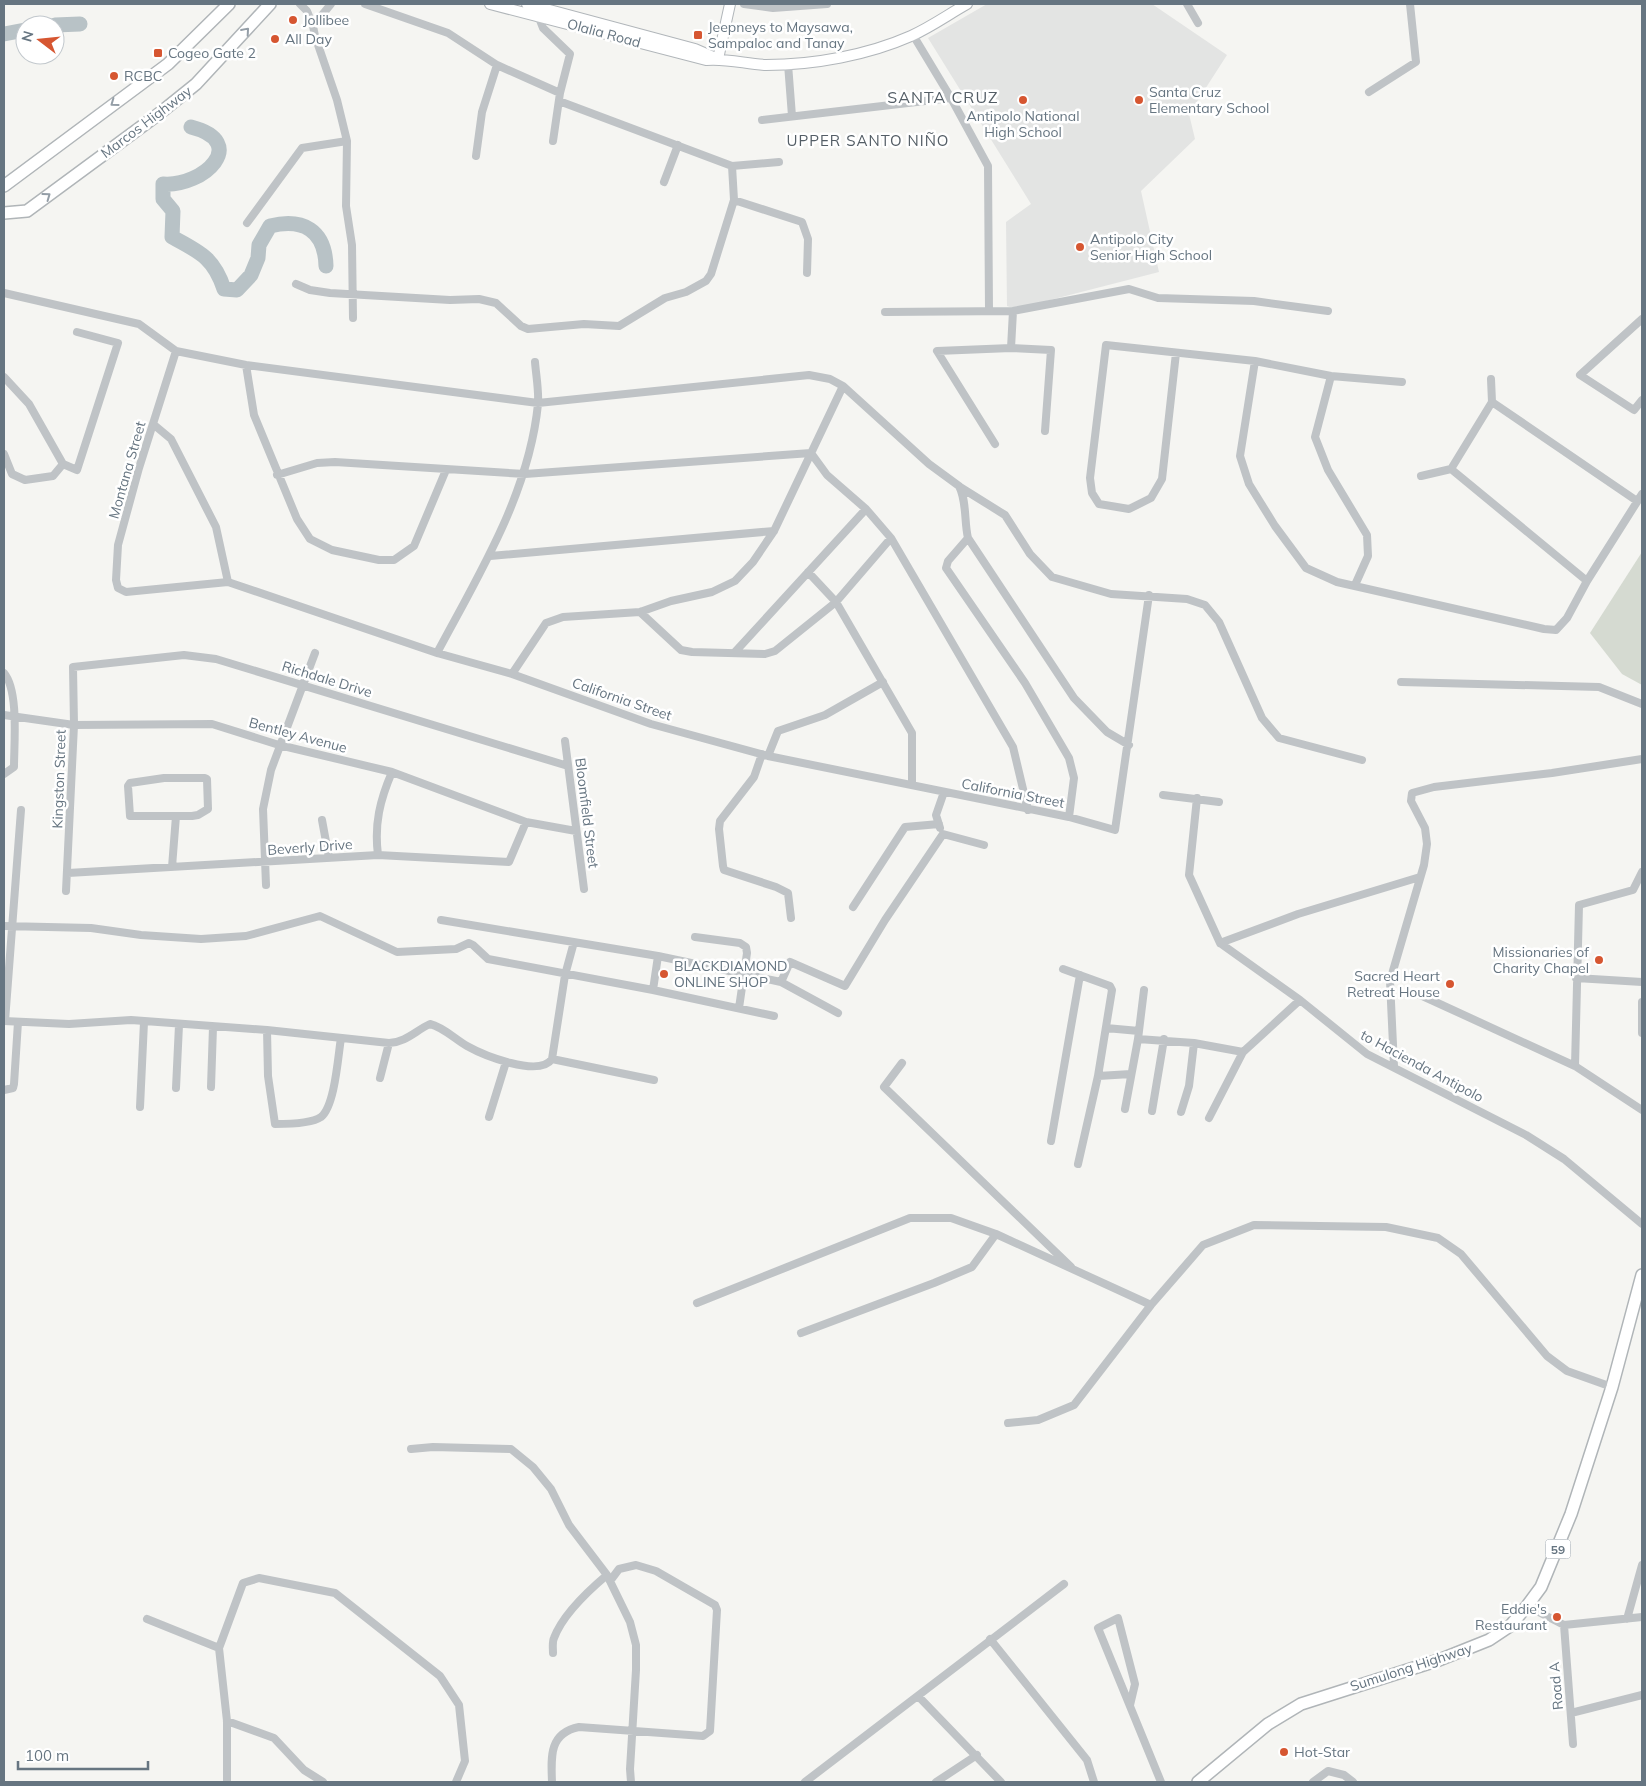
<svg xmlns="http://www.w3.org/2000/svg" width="1646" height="1786" font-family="Mulish,sans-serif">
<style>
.built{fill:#e3e4e3}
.green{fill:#d5dad1}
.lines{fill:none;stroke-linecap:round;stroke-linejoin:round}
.river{stroke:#b8c2c6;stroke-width:15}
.secondary-casing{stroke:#b1b6ba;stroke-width:12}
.primary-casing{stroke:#b0b5b8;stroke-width:14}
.street{stroke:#bfc3c6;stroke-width:8}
.secondary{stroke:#fff;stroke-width:10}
.primary{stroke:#fff;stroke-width:11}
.oneway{stroke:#949ea7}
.poi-dot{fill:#d65631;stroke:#fff;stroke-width:2}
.labels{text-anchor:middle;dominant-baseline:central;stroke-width:5;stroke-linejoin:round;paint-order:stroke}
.shield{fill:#fff;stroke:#949ea7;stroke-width:1}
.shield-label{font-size:12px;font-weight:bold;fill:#667581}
.poi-label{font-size:14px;fill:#667581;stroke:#fff;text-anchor:start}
.street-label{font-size:14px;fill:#667581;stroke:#fff}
.neighbourhood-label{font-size:15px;letter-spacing:1px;fill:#545e66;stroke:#fff}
.quarter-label{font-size:16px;letter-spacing:1px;fill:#545e66;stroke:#fff}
</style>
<rect width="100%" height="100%" fill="#f5f5f2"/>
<path class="built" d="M 987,4 L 1152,4 L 1227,55 L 1189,114 L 1195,139 L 1141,191 L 1159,272 L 1015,309 L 1007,306 L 1006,222 L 1031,204 L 928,38 Z"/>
<path class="green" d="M 1642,552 L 1642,685 L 1622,674 L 1590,633 Z"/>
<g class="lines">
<path class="river" d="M 55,25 L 80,24
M 4,34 L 25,30
M 191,127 C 250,142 204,187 163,184 L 163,199 L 173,211 L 172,237 C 200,252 214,258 224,289 L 237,290 L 251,275 L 258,258 L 259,245 L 270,226 C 303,218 325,230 326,266"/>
<defs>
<path id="secondary" d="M 490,4 L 706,60 C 726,58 746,64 766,65 C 814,65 868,55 911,36 C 931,27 949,14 967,4
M 527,4 L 695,49 L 718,59
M 718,59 L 730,4"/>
<path id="primary" d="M 4,186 L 168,64 L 229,4
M 4,213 L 27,211 L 160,113 L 196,84 L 270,4
M 1198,1782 L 1268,1724 L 1301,1704 L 1439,1660 L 1489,1640 L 1510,1626 L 1527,1606 L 1541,1587 L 1571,1514 L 1612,1387 L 1642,1275"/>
</defs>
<use href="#secondary" class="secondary-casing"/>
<use href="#primary" class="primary-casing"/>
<path class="street" d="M 300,4 L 307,11 L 313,26 L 331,4
M 365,4 L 448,33 L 497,65 L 560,93
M 744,4 L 773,8 L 827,4
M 1187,4 L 1198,23
M 538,15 L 543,28 L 570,54 L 560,93 L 553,141
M 313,26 L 315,36 L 337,100 L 347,141 L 346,206 L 352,245 L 353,318
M 913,35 L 951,98 L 988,166 L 989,310
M 788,64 L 792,116
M 1369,92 L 1416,62 L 1410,4
M 559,101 L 732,166 L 779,162
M 762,120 L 951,98
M 476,156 L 482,112 L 497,65
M 664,182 L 678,145
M 734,200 L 802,222 L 808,239 L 807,273
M 247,223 L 302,148 L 347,141
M 296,284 L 310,290 L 330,293 L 450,300 L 479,299 L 496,303 L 521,326 L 528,329 L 584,324 L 619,326 L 665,298 L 686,292 L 706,281 L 711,274 L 734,200 L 732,166
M 4,293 L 139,324 L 176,351 L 246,365 L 538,403 L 809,375 L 830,379 L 843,386 L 929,464 L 959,486 C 967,501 964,522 968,538 L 1074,698 L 1107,732 L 1129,745
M 885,312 L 1013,311 L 1129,289 L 1158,298 L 1254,301 L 1328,311
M 1642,319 L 1580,375 L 1634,410 L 1642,400
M 1011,348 L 1013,311
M 176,351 L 139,468 L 118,545 L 116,580 L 118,588 L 126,592 L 228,582 L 437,653 L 512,674 L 651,724 L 768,756 L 1069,817 L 1115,830 L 1149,595
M 1176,353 L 1162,479 L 1151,498 L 1129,509 L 1099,504 L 1092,493 L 1090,478 L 1106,345 L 1255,361 L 1331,376 L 1402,382
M 1255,361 L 1240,456 L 1249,484 L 1275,526 L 1306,568 L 1337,582 L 1544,629 L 1556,630 L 1567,618 L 1587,581 L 1642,494
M 246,365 L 254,415 L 297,519 L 310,539 L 332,550 L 379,560 L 394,560 L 414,546 L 446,470
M 1331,376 L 1315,437 L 1328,470 L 1367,535 L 1368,556 L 1355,585
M 4,377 L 29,404 L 63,464 L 77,470 L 118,343 L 77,332
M 1492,402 L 1637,501
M 153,424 L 171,439 L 216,527 L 228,582
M 995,444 L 937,351 L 1011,348 L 1051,350 L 1045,431
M 4,454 L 12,474 L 25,480 L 53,476 L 63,464
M 1451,469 L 1587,581
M 277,475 L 317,463 L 335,462 L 525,474 L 811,453 L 827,475 L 866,509 L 891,538 L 1013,747 L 1028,810
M 1421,476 L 1451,469 L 1492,402 L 1491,379
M 960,487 L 1005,515 L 1030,554 L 1052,577 L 1111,594 L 1187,599 L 1205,605 L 1219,622 L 1262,718 L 1279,738 L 1362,760
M 968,538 L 948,561 L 946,568 L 1025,683 L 1069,758 L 1074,778 L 1069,817
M 490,556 L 774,531
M 808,572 L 836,602 L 912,733 L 912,785
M 640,612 L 681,650 L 692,652 L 765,654 L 775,651 L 836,602 L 891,538
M 735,652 L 866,509
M 437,653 C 479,574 529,494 538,404 C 539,391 536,375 535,362
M 4,673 C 19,691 14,743 14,767 L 4,774
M 512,674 L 546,623 L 563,617 L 640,612 L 671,601 L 712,592 L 735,581 L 753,562 L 774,531 L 843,386
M 1401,682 L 1599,687 L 1642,704
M 4,715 L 74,725 L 212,724 L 279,745 L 392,772 L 526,822 L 576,831
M 565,741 L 584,889
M 762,754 L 754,777 L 720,821 L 719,829 L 723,866 L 724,870 L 776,887 L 788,893 L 791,918
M 768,756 L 778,731 L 825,715 L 883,682
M 164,778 L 205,778 L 207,779 L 208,809 L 198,815 L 192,816 L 130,816 L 128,786 L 130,783 Z
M 1163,795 L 1219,802
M 1197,798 L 1189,875 L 1220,943 L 1300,1000 L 1367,1054 L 1526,1135 L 1564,1159 L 1642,1224
M 322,820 L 329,858
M 940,828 L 936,815 L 944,792
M 378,855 C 374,824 380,800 392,772
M 172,867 L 176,816
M 68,873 L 378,855 L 509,862 L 526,822
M 266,885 L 263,809 L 271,770 L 315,653
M 66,891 L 74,725 L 73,667 L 184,655 L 216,659 L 568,766
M 853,907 L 905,827 L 939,824
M 441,920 L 658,956 L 653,990
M 4,926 L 91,928 L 141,935 L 201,939 L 246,936 L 320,916 L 397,952 L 456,949 L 469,943 L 473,945 L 488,959 L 653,990 L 774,1016
M 695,937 L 740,943 L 746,947 L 747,953 L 739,1008
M 1220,943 L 1298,914 L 1420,877
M 658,956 L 781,982 L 838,1013
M 1063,969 L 1110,986 L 1112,990 L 1098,1076 L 1078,1164
M 1576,978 L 1642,982
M 781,982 L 790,962 L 845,986 L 885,920 L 943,834 L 984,845
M 1418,994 L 1575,1066 L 1642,1110
M 1642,1002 L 1642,1033
M 4,1021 L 69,1024 L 131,1020 L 267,1030 L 389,1043 C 406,1042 415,1031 430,1024 C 443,1027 455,1039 467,1046 C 483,1055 539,1078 552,1059 L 565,975 L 574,942
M 5,1021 L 21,810
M 1106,1028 L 1139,1031
M 267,1030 L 268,1076 L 275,1124 C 287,1124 311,1124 321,1117 C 335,1106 338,1056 341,1038
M 1138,1039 L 1194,1043 L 1243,1052
M 552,1059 L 654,1080
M 902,1063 L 884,1087 L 1071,1267
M 1394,1066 L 1390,981 L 1424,865 L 1427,844 L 1425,828 L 1411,801 L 1412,793 L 1434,787 L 1552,773 L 1642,759
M 1575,1066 L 1579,905 L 1633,890 L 1642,872
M 1098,1076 L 1131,1074
M 380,1078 L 389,1043
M 211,1087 L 213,1027
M 176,1088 L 179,1025
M 4,1090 L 13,1088 L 14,1084 L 18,1022
M 140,1107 L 144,1022
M 1125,1109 L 1138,1039 L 1144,990
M 1152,1111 L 1164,1039
M 1181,1112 L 1189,1086 L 1194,1043
M 489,1117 L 506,1062
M 1209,1118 L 1243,1052 L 1300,1000
M 1051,1141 L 1080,975
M 697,1303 L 910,1218 L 951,1218 L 996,1234 L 1151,1305
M 801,1333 L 934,1283 L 972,1267 L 996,1234
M 1008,1423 L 1038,1420 L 1074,1405 L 1151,1305 L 1203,1245 L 1254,1225 L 1386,1227 L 1438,1238 L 1461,1254 L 1547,1356 L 1567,1371 L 1612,1387
M 411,1449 L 433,1447 L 511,1449 L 533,1467 L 551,1489 L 569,1525 L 607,1575 L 630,1622 L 636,1645 L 636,1670 L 630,1769 L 631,1782
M 1527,1606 L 1564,1625
M 147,1619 L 219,1648
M 1627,1619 L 1642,1565
M 1564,1625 L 1573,1744
M 1564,1625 L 1642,1617
M 990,1639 L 1087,1760 L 1094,1782
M 553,1653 C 553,1648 552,1642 554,1638 C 563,1614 588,1591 607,1575
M 918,1696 L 1001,1782
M 1130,1705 L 1135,1684 L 1118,1618 L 1098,1628 L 1161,1782
M 1571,1713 L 1642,1695
M 227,1721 L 274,1738 L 304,1770 L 323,1782
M 227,1782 L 227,1721 L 219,1648 L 243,1583 L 259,1578 L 335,1593 L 440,1676 L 459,1705 L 465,1761 L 456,1782
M 552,1782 C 551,1757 549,1733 579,1727 L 703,1736 L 710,1731 L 717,1610 L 715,1605 L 656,1571 L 636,1565 L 619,1569 L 610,1581
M 805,1782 L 1064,1584
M 936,1782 L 977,1755
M 1313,1782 L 1328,1771 L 1344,1775 L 1353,1782"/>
<use href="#secondary" class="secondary"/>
<use href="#primary" class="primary"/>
</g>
<defs><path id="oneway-chevron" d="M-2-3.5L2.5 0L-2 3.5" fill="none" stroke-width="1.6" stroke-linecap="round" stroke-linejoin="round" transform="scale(1.25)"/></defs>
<g class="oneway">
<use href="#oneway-chevron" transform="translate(246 31) rotate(-49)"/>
<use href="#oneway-chevron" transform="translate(114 103) rotate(144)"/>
<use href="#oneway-chevron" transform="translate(47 196) rotate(-36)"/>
</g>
<g class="poi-dot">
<circle cx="293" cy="20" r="5"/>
<rect x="693" y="30" width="10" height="10" rx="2.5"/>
<circle cx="275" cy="39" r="5"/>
<rect x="153" y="48" width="10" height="10" rx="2.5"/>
<circle cx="114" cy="76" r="5"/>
<circle cx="1023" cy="100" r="5"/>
<circle cx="1139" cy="100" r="5"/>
<circle cx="1080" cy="247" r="5"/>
<circle cx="1599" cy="960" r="5"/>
<circle cx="664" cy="974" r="5"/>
<circle cx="1450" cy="984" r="5"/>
<circle cx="1557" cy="1617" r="5"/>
<circle cx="1284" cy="1752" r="5"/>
</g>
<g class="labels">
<rect class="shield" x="1545.5" y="1539.5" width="25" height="19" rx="4"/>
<g class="shield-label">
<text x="1558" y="1549">59</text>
</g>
<g class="poi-label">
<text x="303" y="20">Jollibee</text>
<text x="708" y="27">Jeepneys to Maysawa,<tspan x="708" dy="16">Sampaloc and Tanay</tspan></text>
<text x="285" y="39">All Day</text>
<text x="168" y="53">Cogeo Gate 2</text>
<text x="124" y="76">RCBC</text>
<text x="1149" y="92">Santa Cruz<tspan x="1149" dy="16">Elementary School</tspan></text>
<text x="1023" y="116" text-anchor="middle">Antipolo National<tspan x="1023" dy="16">High School</tspan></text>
<text x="1090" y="239">Antipolo City<tspan x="1090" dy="16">Senior High School</tspan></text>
<text x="1589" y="952" text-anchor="end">Missionaries of<tspan x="1589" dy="16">Charity Chapel</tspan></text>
<text x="674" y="966">BLACKDIAMOND<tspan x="674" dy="16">ONLINE SHOP</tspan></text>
<text x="1440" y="976" text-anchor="end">Sacred Heart<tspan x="1440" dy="16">Retreat House</tspan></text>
<text x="1547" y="1609" text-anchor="end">Eddie's<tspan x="1547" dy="16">Restaurant</tspan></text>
<text x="1294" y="1752">Hot-Star</text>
</g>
<g class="street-label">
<text transform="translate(604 33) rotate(15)">Olalia Road</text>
<text transform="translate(146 122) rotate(-37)">Marcos Highway</text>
<text transform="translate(127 470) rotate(-74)">Montana Street</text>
<text transform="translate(327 679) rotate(17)">Richdale Drive</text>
<text transform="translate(622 699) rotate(19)">California Street</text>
<text transform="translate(298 735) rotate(15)">Bentley Avenue</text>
<text transform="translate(59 779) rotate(-88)">Kingston Street</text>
<text transform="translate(1013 793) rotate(11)">California Street</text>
<text transform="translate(587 813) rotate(83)">Bloomfield Street</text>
<text transform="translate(310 847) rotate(-4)">Beverly Drive</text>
<text transform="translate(1422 1066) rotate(28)">to Hacienda Antipolo</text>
<text transform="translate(1411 1667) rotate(-18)">Sumulong Highway</text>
<text transform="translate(1556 1686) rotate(-95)">Road A</text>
</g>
<g class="neighbourhood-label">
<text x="868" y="140">UPPER SANTO NIÑO</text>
</g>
<g class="quarter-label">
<text x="943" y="97">SANTA CRUZ</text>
</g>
</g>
<rect width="1646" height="1786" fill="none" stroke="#667581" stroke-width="10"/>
<g transform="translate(40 40) rotate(286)"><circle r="24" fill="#ffffff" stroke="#c2c8cd"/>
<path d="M0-4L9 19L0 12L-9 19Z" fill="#d65631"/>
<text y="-8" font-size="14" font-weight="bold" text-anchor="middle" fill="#667581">N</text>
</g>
<path d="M18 1761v8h130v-8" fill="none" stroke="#667581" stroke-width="2.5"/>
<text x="25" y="1761" font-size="15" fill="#667581" stroke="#ffffff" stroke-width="4" paint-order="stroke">100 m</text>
</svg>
